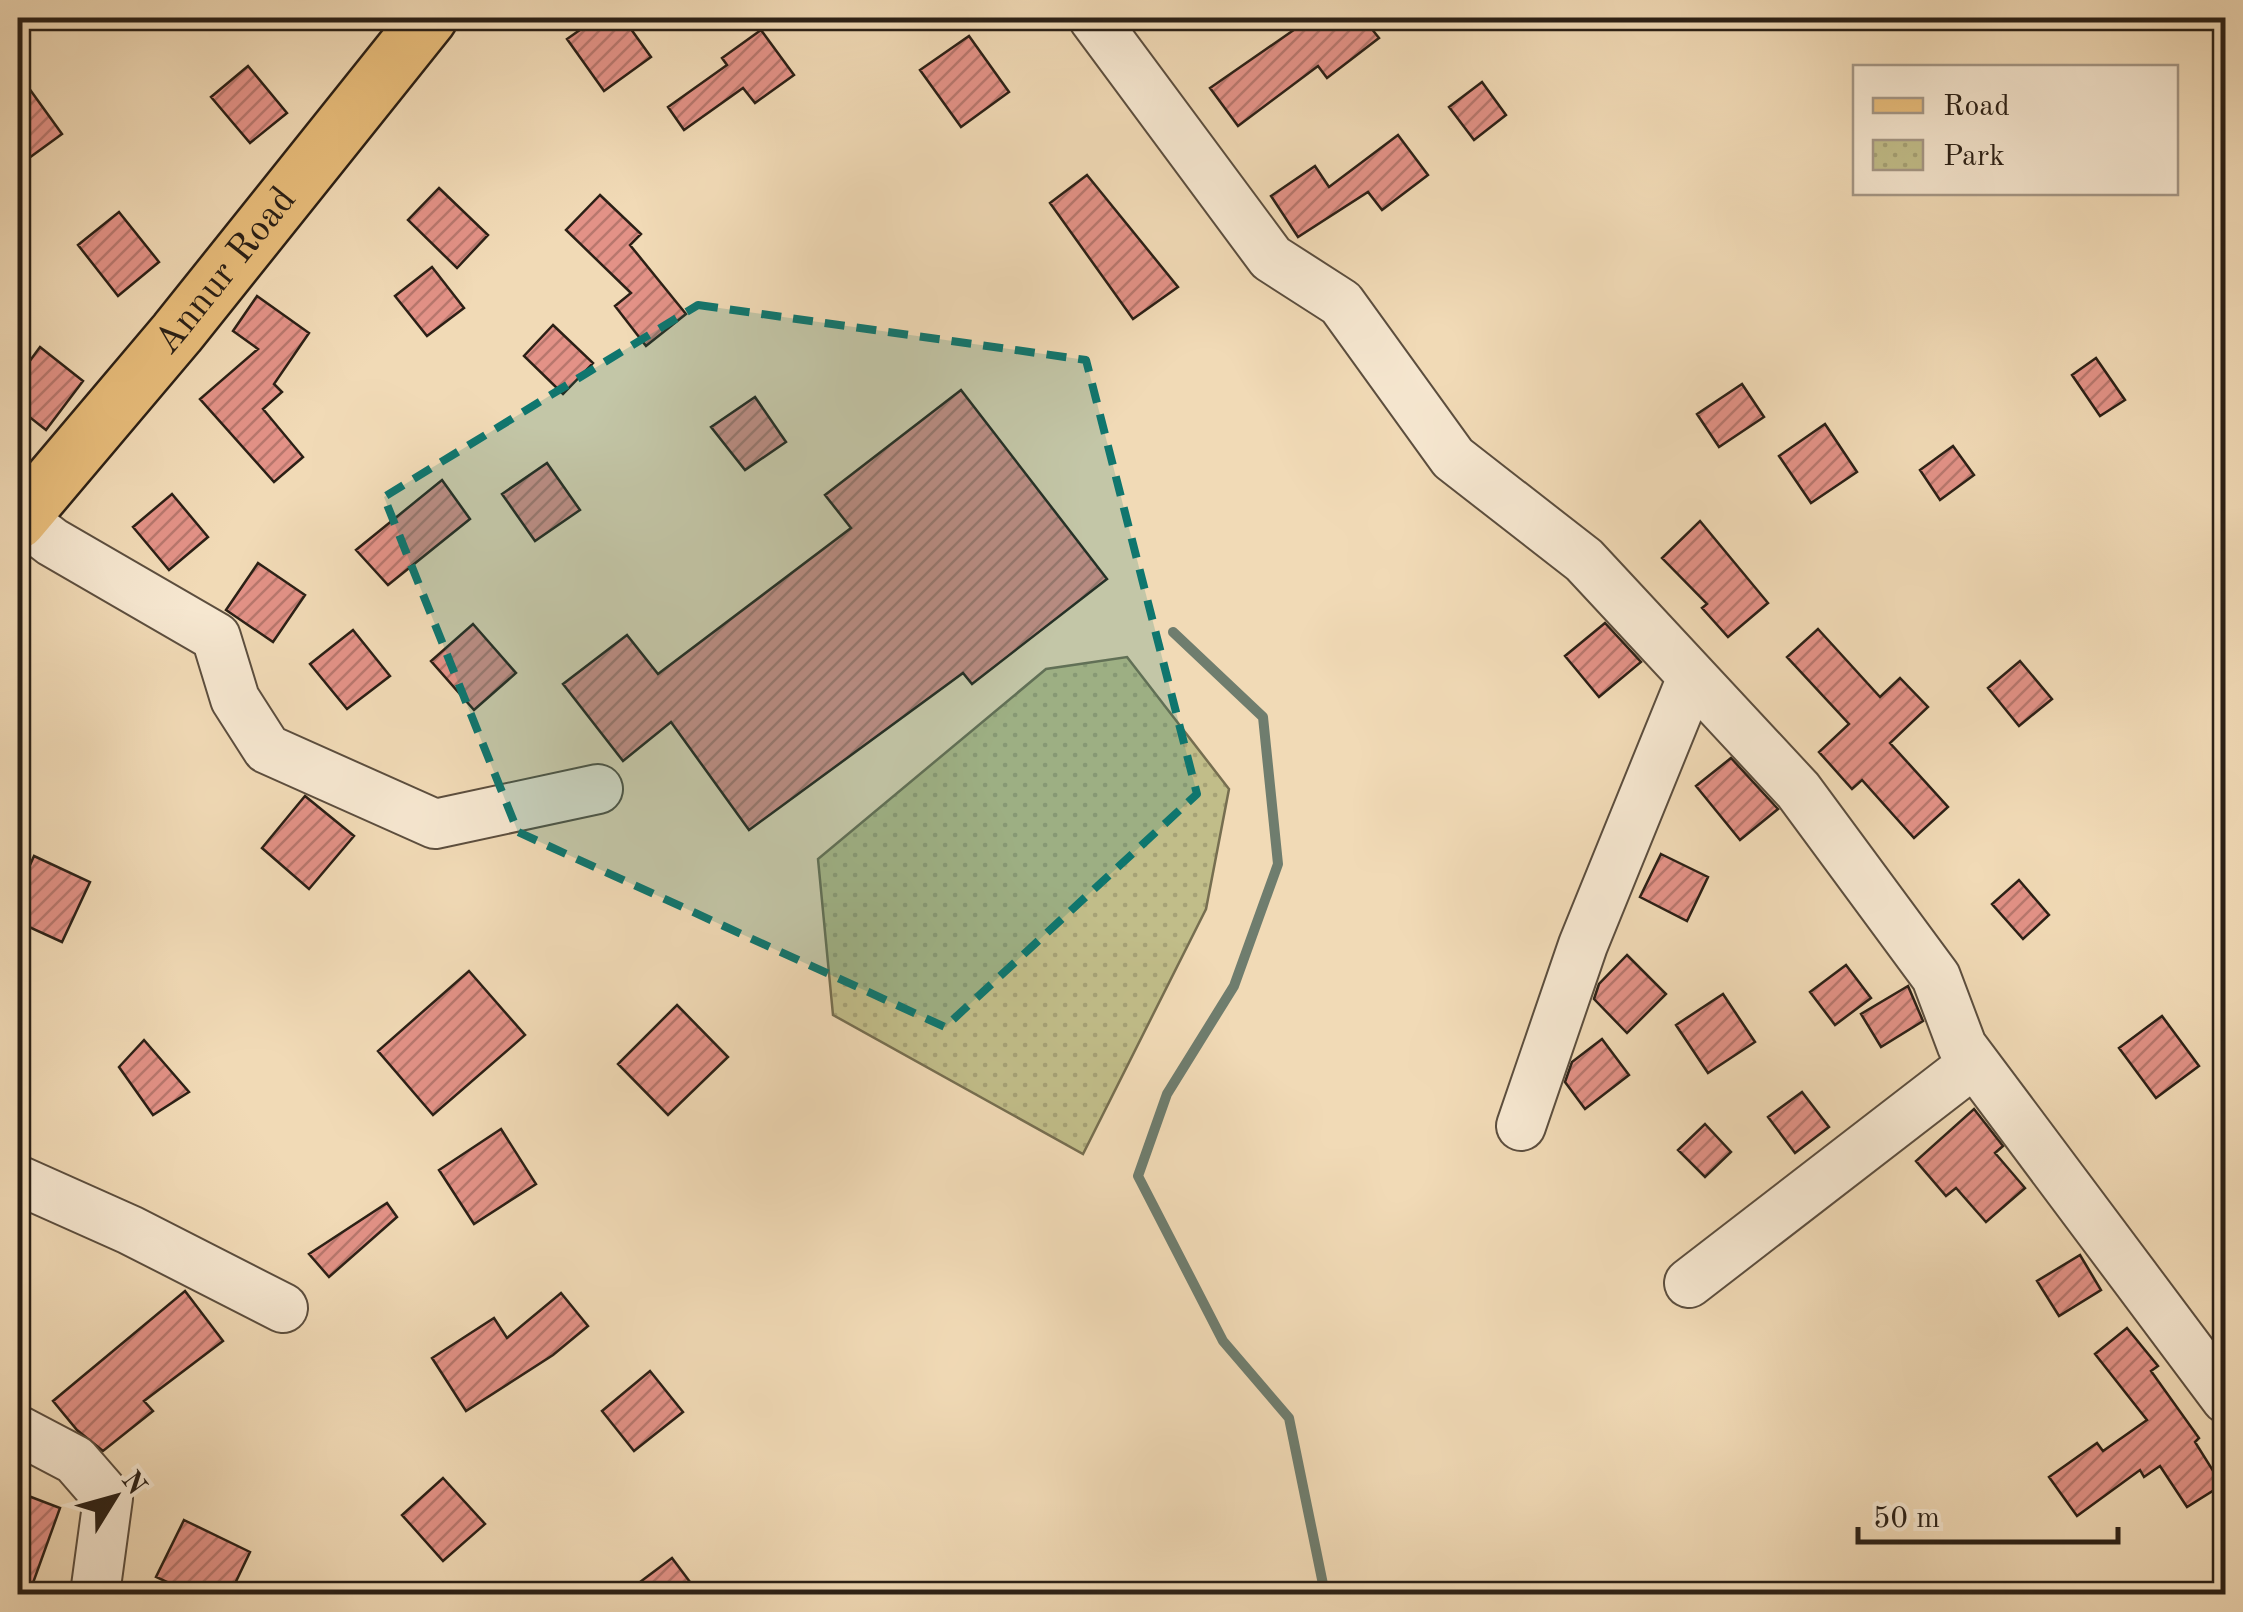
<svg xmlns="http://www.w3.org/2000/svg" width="2243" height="1612" font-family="'Old Standard TT',serif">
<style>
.park{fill:url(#park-dots);stroke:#766e50;stroke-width:2.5}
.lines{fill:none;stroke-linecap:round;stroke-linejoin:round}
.stream{stroke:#6f7d6e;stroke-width:10}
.building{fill:url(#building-hatch);stroke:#2b2016;stroke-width:2.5}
.minor-casing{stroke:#5c4e3e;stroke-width:52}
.major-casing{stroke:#2b2016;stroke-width:60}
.minor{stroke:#f6e7d0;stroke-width:48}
.major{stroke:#e8bd7b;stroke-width:55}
.marked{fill:#0f766e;fill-opacity:0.2;stroke:#0f766e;stroke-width:8;stroke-dasharray:20 12;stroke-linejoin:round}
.labels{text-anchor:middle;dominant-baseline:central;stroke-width:9;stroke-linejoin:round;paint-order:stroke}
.street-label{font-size:38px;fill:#2b2016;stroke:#f6e7d0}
</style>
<defs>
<pattern id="park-dots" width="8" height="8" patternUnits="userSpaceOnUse" patternTransform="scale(2.5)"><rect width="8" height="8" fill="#c1bd89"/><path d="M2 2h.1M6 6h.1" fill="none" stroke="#a6a276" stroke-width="1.8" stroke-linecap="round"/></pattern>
<pattern id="building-hatch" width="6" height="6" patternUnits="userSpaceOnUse" patternTransform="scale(2.5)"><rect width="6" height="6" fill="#e39287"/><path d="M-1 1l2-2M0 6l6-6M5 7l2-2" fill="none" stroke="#b8776d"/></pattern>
</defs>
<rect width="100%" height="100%" fill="#f1dab6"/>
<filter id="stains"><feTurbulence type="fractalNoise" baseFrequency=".002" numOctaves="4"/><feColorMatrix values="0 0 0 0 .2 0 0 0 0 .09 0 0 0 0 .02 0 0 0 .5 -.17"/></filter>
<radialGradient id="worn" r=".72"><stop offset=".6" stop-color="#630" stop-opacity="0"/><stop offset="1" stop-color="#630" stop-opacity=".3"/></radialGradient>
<path class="park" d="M 1127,657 L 1229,789 L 1206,909 L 1083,1154 L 833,1015 L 818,859 L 1046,669 Z"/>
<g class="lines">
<path class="stream" d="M 1173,632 L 1263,717 L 1278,864 L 1234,986 L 1167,1094 L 1138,1176 L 1223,1341 L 1289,1418 L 1325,1594"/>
</g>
<path class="building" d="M 597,18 L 623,18 L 651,57 L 604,91 L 567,39 Z
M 1311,18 L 1363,18 L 1379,38 L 1327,78 L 1318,66 L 1238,126 L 1210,88 Z
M 761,30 L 794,75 L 755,103 L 743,88 L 684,130 L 668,107 L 727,65 L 722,58 Z
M 969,36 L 1009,92 L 961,127 L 920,70 Z
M 248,66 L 287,113 L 250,143 L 211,97 Z
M 18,73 L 62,134 L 18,166 Z
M 1482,82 L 1506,115 L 1474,140 L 1449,107 Z
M 1398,135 L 1428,175 L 1382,210 L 1368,192 L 1298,237 L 1271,196 L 1315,166 L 1329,187 Z
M 1087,175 L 1178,287 L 1133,319 L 1050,203 Z
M 439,188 L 488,235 L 457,268 L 408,220 Z
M 600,195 L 641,234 L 630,245 L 686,314 L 646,346 L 615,306 L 631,293 L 566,230 Z
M 119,212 L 159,262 L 118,296 L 78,245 Z
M 432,267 L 464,308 L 427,336 L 395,296 Z
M 257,296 L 309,333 L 274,384 L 282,392 L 263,409 L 303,457 L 274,482 L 200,399 L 258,349 L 233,331 Z
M 553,325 L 593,363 L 563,394 L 524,356 Z
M 40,347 L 83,381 L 46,430 L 18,408 L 18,377 Z
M 2096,358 L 2125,400 L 2100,416 L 2072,375 Z
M 1742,384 L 1764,417 L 1719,447 L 1697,414 Z
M 961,390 L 1107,579 L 972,684 L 963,673 L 749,830 L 671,722 L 623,761 L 563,684 L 627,635 L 658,674 L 851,528 L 825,495 Z
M 755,397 L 786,442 L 745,470 L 711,427 Z
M 1825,424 L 1857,472 L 1811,503 L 1779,456 Z
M 1953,446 L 1974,475 L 1940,500 L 1920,470 Z
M 547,463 L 580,510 L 535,541 L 502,494 Z
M 442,480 L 470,519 L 388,585 L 356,550 Z
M 172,494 L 208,537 L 169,570 L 133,527 Z
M 1700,521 L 1768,603 L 1728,637 L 1702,608 L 1707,604 L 1662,558 Z
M 258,563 L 305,595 L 273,642 L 226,610 Z
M 1605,623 L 1641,662 L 1599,697 L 1565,656 Z
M 473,624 L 516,673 L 474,710 L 431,661 Z
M 1818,629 L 1880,697 L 1900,678 L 1928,707 L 1890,743 L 1948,807 L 1914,838 L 1862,780 L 1852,789 L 1819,752 L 1849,724 L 1787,657 Z
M 353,630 L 390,676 L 347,709 L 310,664 Z
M 2020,661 L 2052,699 L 2019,726 L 1988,688 Z
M 1731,758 L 1778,809 L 1740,840 L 1696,786 Z
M 305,796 L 354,836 L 309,889 L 262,848 Z
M 1661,854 L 1708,877 L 1687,921 L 1640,897 Z
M 34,856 L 90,882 L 62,942 L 18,922 L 18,892 Z
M 2019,880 L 2049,915 L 2023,939 L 1992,904 Z
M 1627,955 L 1666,994 L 1627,1033 L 1594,999 L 1599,984 Z
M 1846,965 L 1871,998 L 1835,1025 L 1810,992 Z
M 469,971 L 525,1035 L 433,1115 L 378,1051 Z
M 1908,986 L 1923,1021 L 1881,1047 L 1861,1014 Z
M 1723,994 L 1755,1042 L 1708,1073 L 1676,1025 Z
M 677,1005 L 728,1057 L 668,1115 L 618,1064 Z
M 2162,1016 L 2199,1066 L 2156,1098 L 2119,1048 Z
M 1602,1039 L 1629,1075 L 1585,1109 L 1565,1082 L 1572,1062 Z
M 144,1040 L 189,1092 L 153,1115 L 119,1067 Z
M 1802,1092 L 1829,1127 L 1795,1153 L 1768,1117 Z
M 1974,1109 L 2003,1146 L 1995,1153 L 2025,1188 L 1986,1222 L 1956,1188 L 1946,1196 L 1916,1161 Z
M 1705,1124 L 1731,1152 L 1705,1177 L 1678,1150 Z
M 501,1129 L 536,1184 L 474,1224 L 439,1170 Z
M 387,1203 L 397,1217 L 329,1277 L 309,1254 Z
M 2080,1255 L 2101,1290 L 2059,1316 L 2037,1281 Z
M 185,1291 L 223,1341 L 144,1401 L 153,1411 L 103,1451 L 77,1430 L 53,1401 Z
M 561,1293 L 588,1326 L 553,1355 L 466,1411 L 432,1358 L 494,1318 L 507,1338 Z
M 2127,1328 L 2158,1366 L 2151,1371 L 2199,1438 L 2195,1442 L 2222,1485 L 2187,1507 L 2160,1466 L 2144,1477 L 2140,1470 L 2077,1516 L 2049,1477 L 2097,1443 L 2103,1451 L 2147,1420 L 2095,1354 Z
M 650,1371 L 683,1412 L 634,1451 L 602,1411 Z
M 443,1478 L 485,1524 L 443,1561 L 402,1515 Z
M 18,1492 L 60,1508 L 29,1594 L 18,1594 Z
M 184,1520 L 250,1552 L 230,1594 L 193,1594 L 156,1577 Z
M 672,1558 L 699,1594 L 624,1594 Z"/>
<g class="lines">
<defs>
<path id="minor" d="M 1093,18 L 1271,258 L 1341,303 L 1453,458 L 1584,560 L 1798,790 L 1936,977 L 1962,1046 L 2226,1399
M 21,518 L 52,542 L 216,637 L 235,699 L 267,749 L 435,824 L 598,789
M 1521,1126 L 1583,945 L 1692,677
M 18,1180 L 130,1230 L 283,1308
M 1689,1283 L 1974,1063
M 18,1430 L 75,1460 L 108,1498 L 95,1594"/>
<g id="major">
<path id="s1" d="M 18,521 L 177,333 L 429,18"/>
</g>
</defs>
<use href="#minor" class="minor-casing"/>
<use href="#major" class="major-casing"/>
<use href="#minor" class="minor"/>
<use href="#major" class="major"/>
</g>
<path class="marked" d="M 698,305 L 1086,360 L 1197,794 L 945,1027 L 518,832 L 384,497 Z"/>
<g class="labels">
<g class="street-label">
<text stroke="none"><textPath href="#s1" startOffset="325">Annur Road</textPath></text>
</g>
</g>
<rect width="2243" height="1612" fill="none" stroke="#f1dab6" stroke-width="60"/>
<rect x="20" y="20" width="2203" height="1572" fill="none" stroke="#2b2016" stroke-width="5"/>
<rect x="30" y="30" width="2183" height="1552" fill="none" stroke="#2b2016" stroke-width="2.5"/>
<rect x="1853" y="65" width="325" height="130" fill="#f6e7d0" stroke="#a59786" stroke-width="2.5"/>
<rect x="1873" y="98" width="50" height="15" fill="#e8bd7b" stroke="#a59786" stroke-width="2.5"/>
<text x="1943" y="115" font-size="30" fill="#2b2016">Road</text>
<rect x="1873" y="140" width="50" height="30" fill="url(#park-dots)" stroke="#a59786" stroke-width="2.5"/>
<text x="1943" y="165" font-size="30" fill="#2b2016">Park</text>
<g transform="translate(115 1497) rotate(53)" stroke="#f6e7d0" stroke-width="8" paint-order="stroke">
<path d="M0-8L18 38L0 25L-18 38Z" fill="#2b2016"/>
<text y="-15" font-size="28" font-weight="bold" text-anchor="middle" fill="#2b2016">N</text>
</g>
<path d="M1858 1527v15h260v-15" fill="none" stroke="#2b2016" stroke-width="5"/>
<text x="1873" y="1527" font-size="30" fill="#2b2016" stroke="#f6e7d0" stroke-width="8" paint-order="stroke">50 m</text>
<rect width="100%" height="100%" filter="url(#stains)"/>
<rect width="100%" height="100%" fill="url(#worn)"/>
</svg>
